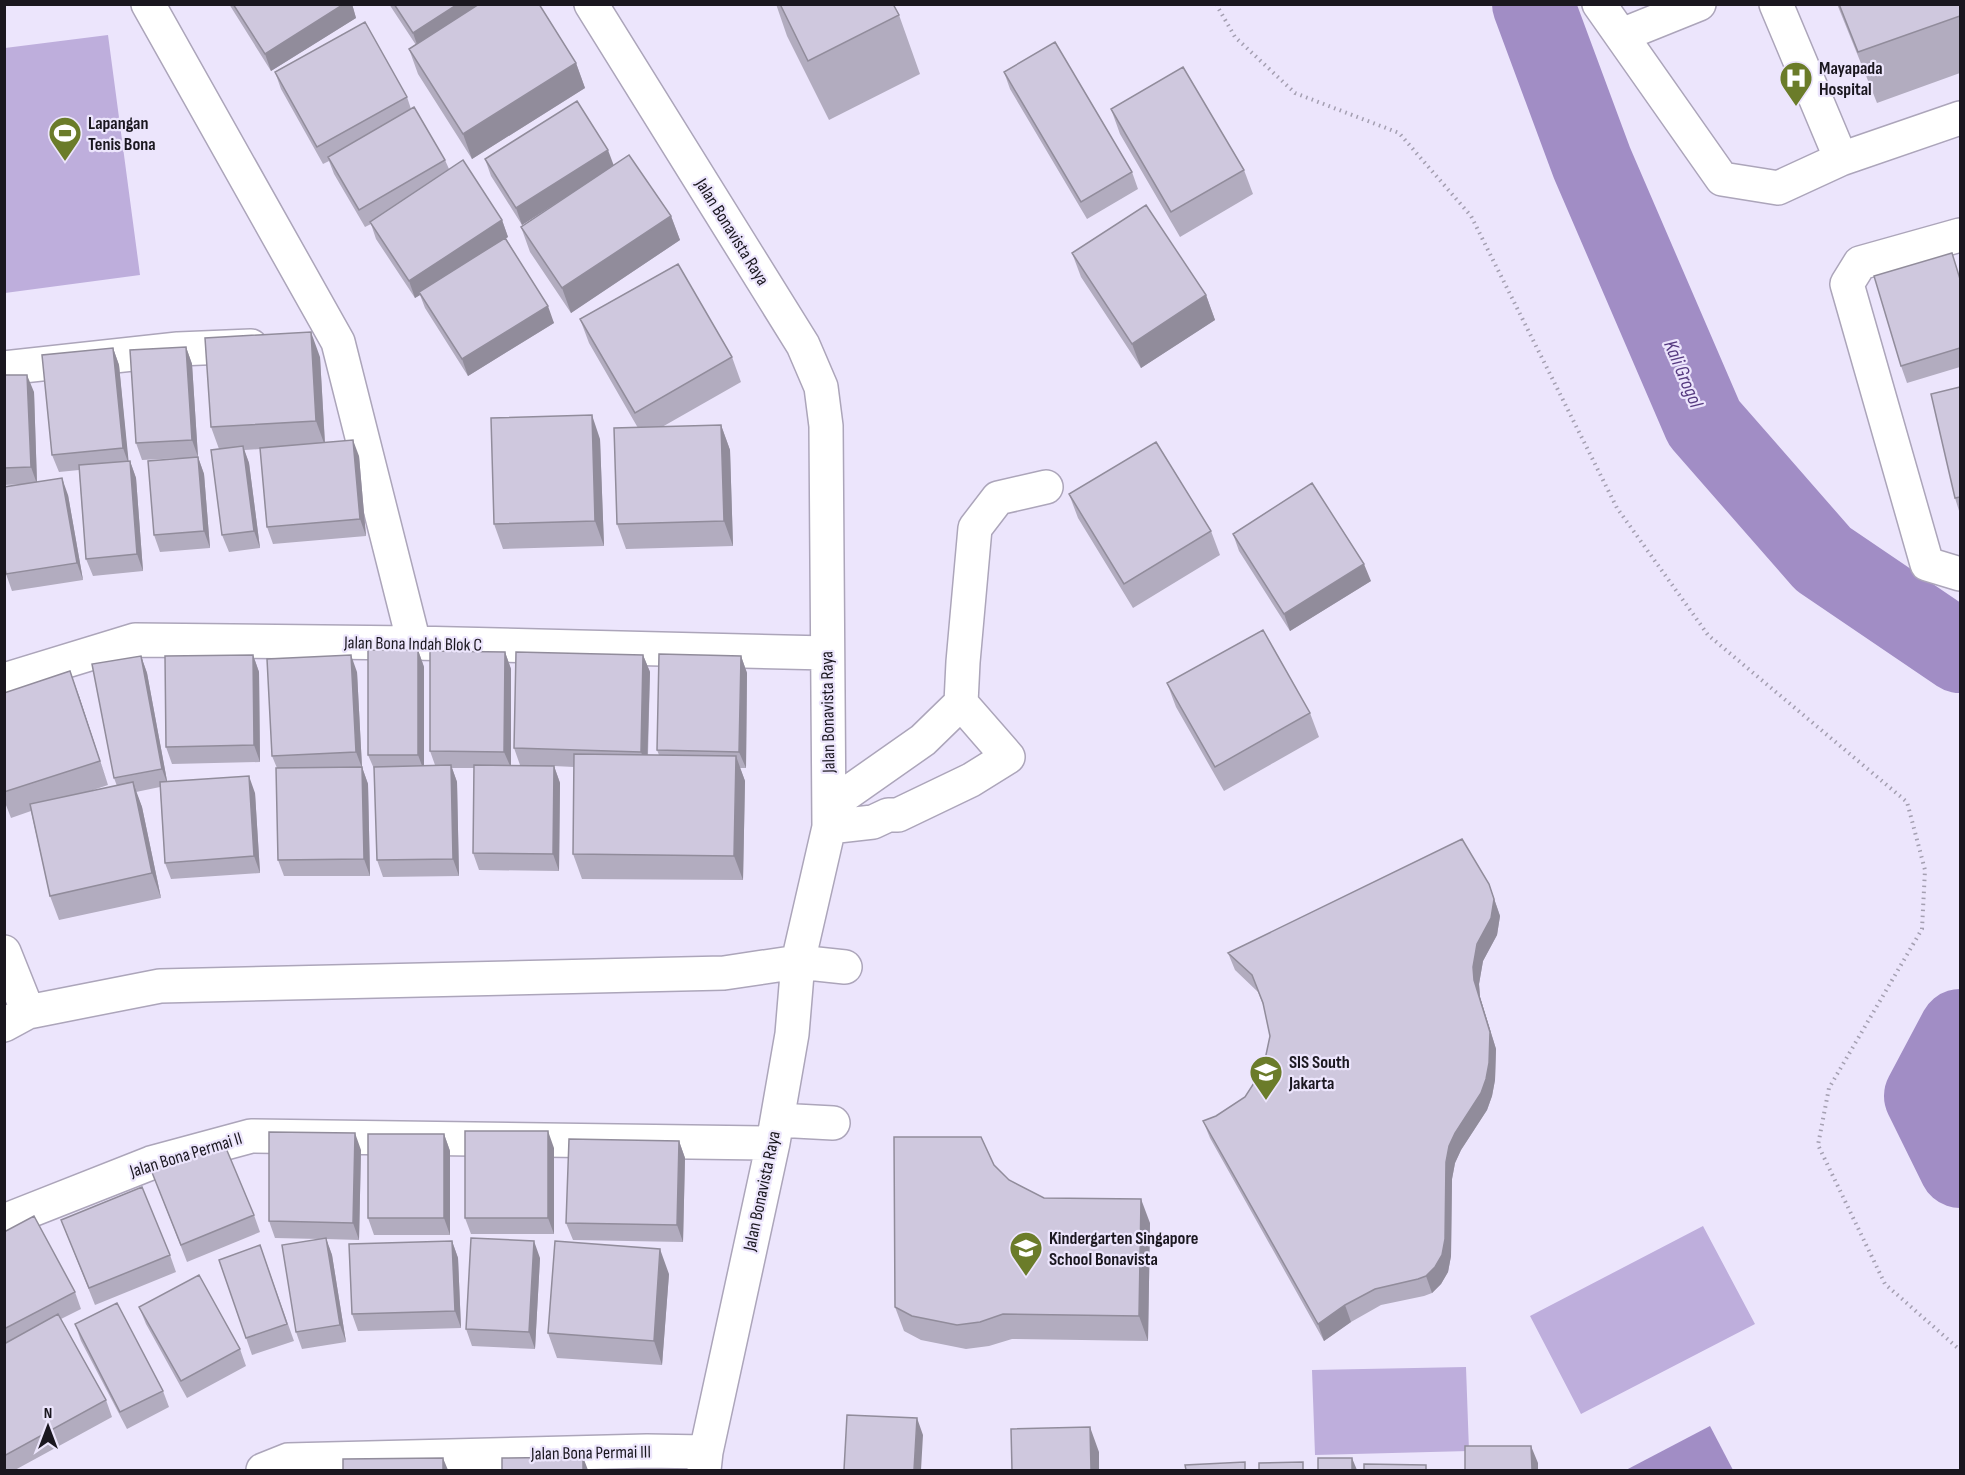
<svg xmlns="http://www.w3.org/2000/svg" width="1965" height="1475" font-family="'Sofia Sans Condensed',sans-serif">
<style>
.green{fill:#beaedc}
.water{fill:#a18dc5}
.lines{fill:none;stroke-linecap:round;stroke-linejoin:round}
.river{stroke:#a18dc5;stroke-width:82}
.minor-casing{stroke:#aca5ba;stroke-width:36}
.path{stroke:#a49fb1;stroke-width:4;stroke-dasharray:1.5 4.5;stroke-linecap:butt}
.minor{stroke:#fff;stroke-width:33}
.wall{fill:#b2acbf}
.shaded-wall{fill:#918c9b}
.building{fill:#cfc8de;stroke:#918c9b;stroke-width:1.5}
.labels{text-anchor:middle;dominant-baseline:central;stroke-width:4.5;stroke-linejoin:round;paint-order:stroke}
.poi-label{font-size:18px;font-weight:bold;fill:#1a171f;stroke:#ece5fc;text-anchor:start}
.street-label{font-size:18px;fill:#1a171f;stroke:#ece5fc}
.water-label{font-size:20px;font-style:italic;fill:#563a80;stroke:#ece5fc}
</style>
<rect width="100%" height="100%" fill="#ece5fc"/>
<path class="green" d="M 108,35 L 140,275 L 5,293 L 5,48 Z
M 1703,1226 L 1755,1324 L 1581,1414 L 1530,1316 Z
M 1466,1367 L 1469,1451 L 1315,1455 L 1312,1370 Z"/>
<path class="water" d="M 1710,1426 L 1733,1470 L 1626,1470 Z"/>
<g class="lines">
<path class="river" d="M 1533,4 L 1592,163 L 1704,423 L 1823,559 L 1960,652
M 1960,1030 L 1925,1096 L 1960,1167"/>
<defs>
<path id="minor" d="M 148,4 L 338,342 L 414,643
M 591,4 L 803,345 L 821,387 L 826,426 L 829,827 L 798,962 L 792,1034 L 773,1143 L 706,1452 L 704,1470
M 1599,4 L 1722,179 L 1778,188 L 1841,159 L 1960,118
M 1776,4 L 1841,159
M 1622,35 L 1699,4
M 1960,235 L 1860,263 L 1847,284 L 1927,564 L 1960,574
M 4,368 L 178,349 L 251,346
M 4,680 L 135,640 L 414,643 L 827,653
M 829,806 L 923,740 L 961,703
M 829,827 L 873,822 L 888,815 L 898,815 L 971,780 L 1008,757 L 961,703 L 963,662 L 975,528 L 998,498 L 1046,487
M 4,952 L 28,1012
M 4,1025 L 28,1012 L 160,986 L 724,973 L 798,962 L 845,967
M 777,1120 L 833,1123
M 4,1221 L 151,1163 L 251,1136 L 773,1143
M 263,1470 L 288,1460 L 647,1451 L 706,1452"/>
</defs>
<use href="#minor" class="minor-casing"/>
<path class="path" d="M 1216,4 L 1235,37 L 1295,93 L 1399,133 L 1471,216 L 1617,508 L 1708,635 L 1907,802 L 1925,870 L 1922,929 L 1829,1088 L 1818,1145 L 1885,1284 L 1960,1350"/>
<use href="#minor" class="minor"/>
</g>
<path class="wall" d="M 229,4 L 352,4 L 356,18 L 271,71 Z
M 389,4 L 539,4 L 576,63 L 585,88 L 472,159 L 418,74 L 409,49 L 416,45 Z
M 776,4 L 893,4 L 899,15 L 920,74 L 829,120 L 787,36 Z
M 1837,4 L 1960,4 L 1960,73 L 1877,103 Z
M 275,72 L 407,97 L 411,109 L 445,160 L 449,169 L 502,220 L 508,237 L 506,238 L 554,323 L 468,376 L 425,308 L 420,295 L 415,298 L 376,239 L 371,224 L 365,227 L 334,174 L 329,161 L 323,164 L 281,89 Z
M 1004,72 L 1132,172 L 1138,189 L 1087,219 L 1010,89 Z
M 1111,109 L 1244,170 L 1253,194 L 1180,237 L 1120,134 Z
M 485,159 L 614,166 L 671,216 L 680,240 L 571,313 L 530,252 L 521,227 L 588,183 L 522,225 L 491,176 Z
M 1072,253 L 1206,295 L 1215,320 L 1141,368 L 1081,277 Z
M 1960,276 L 1960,367 L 1907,383 L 1901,366 Z
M 580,319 L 732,357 L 741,382 L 662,427 L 721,425 L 730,450 L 733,546 L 626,549 L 617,524 L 638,428 L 589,343 Z
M 186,347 L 192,364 L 198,457 L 204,474 L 210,548 L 160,552 L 154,535 L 181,458 L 142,460 L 136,443 Z
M 113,348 L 119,365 L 128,461 L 130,461 L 136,478 L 143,571 L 93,576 L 86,559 L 79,470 L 59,472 L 52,455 Z
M 320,357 L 325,442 L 359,456 L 366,536 L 273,544 L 267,527 L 260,449 L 244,450 L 249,463 L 260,548 L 229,552 L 222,535 L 219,449 L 211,427 Z
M 4,375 L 34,392 L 37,482 L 68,495 L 83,580 L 12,591 L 6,574 L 25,484 L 4,485 Z
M 1960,387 L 1960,514 L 1955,498 Z
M 600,439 L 604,546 L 503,549 L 494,524 Z
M 1069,494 L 1211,531 L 1220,555 L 1133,608 L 1078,518 Z
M 1233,534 L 1371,581 L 1290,631 L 1239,551 Z
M 418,650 L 424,667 L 424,766 L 435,765 L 430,751 L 505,652 L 511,669 L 511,765 L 520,765 L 514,748 L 643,655 L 650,672 L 648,755 L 659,755 L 657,750 L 741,656 L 747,673 L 746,768 L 740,768 L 745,781 L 743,880 L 582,879 L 573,854 L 574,767 L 554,766 L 560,783 L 559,871 L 479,870 L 473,853 L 474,768 L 452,768 L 457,782 L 459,876 L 383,877 L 377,860 L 375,771 L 368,755 Z
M 253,655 L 259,672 L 260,762 L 172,764 L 166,747 Z
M 141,656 L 147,673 L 167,781 L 255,793 L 260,873 L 171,879 L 165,863 L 160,787 L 136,792 L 142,807 L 161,898 L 59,920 L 50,896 L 31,811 L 11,818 L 4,800 L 4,693 L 79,696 L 108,785 L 87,792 L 117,786 L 114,778 Z
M 357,672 L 362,767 L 368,784 L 370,876 L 284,876 L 278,860 L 277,768 L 272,756 Z
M 1167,683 L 1310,713 L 1319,737 L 1224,791 L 1176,707 Z
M 1489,884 L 1500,916 L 1497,935 L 1483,961 L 1479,984 L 1480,997 L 1496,1049 L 1495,1080 L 1492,1096 L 1487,1110 L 1461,1150 L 1455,1163 L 1452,1179 L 1451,1256 L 1448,1272 L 1441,1284 L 1432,1293 L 1424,1296 L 1381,1305 L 1351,1322 L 1324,1341 L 1210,1138 L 1203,1121 L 1216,1116 L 1245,1097 L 1263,1069 L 1270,1036 L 1264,1007 L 1258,992 L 1235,970 L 1228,953 Z
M 444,1134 L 450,1151 L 450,1235 L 374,1235 L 368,1218 Z
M 679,1141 L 685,1158 L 683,1242 L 573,1240 L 566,1223 Z
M 554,1148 L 554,1234 L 471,1234 L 465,1218 Z
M 361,1150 L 359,1240 L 326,1239 L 332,1255 L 346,1342 L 302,1349 L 296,1332 L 319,1239 L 275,1238 L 269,1221 Z
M 994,1165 L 1009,1180 L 1044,1198 L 1150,1223 L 1148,1341 L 1012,1339 L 989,1346 L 966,1349 L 921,1340 L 904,1331 L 895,1307 Z
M 151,1170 L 254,1215 L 260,1232 L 187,1262 Z
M 61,1220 L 170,1255 L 176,1272 L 95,1305 Z
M 4,1232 L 75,1292 L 81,1309 L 61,1319 L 106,1400 L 112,1417 L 15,1470 L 4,1470 Z
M 452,1241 L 458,1258 L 461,1328 L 358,1331 L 352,1314 Z
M 260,1245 L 294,1341 L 252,1355 L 219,1260 Z
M 540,1258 L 535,1349 L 472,1346 L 466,1329 Z
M 669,1274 L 662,1365 L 557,1358 L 548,1333 Z
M 139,1307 L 240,1349 L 246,1366 L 187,1398 L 146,1324 Z
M 75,1324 L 163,1391 L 169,1407 L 127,1429 L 81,1341 Z"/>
<path class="shaded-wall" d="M 344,4 L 352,4 L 356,18 L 271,71 L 265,54 Z
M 458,4 L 491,4 L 419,50 L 413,33 Z
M 576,63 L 585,88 L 472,159 L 463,134 Z
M 608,150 L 614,166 L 522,225 L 516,208 Z
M 671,216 L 680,240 L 571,313 L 562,288 Z
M 502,220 L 508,237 L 421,294 L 419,292 L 420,295 L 415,298 L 409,281 Z
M 1206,295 L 1215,320 L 1141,368 L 1132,344 Z
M 548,306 L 554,323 L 468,376 L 462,359 Z
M 311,332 L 320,357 L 325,446 L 316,421 Z
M 186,347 L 192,364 L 198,457 L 192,440 Z
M 113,348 L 119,365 L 129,465 L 123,448 Z
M 27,375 L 34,392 L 37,484 L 31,467 Z
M 592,415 L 600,439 L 604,546 L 595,521 Z
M 721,425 L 730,450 L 733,546 L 724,521 Z
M 353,440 L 359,456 L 366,536 L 360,519 Z
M 243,446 L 249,463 L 260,548 L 254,531 Z
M 198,457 L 204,474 L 210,548 L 204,531 Z
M 130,461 L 136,478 L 143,571 L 137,554 Z
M 62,478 L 68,495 L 83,580 L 77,563 Z
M 1364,564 L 1371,581 L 1290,631 L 1284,614 Z
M 418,650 L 424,667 L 424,771 L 418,755 Z
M 505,652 L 511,669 L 511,768 L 504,752 Z
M 253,655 L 259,672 L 260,762 L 254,745 Z
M 351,655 L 357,672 L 362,767 L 368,784 L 370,876 L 364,859 L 362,768 L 356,752 Z
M 643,655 L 650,672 L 647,768 L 641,752 Z
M 141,656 L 147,673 L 168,786 L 162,769 Z
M 741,656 L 747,673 L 746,768 L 739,752 Z
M 70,671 L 79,696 L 108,785 Z
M 736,756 L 745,781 L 743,880 L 734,856 Z
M 451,765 L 457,782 L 459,876 L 453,859 Z
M 554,766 L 560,783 L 559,871 L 553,854 Z
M 249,776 L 255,793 L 260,873 L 254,856 Z
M 133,782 L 142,807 L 161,898 L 152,873 Z
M 1489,884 L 1500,916 L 1497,935 L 1483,961 L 1479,984 L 1480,997 L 1496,1049 L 1495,1080 L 1492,1096 L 1487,1110 L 1461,1150 L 1455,1163 L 1452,1179 L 1451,1256 L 1448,1272 L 1441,1284 L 1432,1293 L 1426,1276 L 1449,1146 L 1474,980 L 1473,967 Z
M 548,1131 L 554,1148 L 554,1234 L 548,1218 Z
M 355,1133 L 361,1150 L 359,1240 L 353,1223 Z
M 444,1134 L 450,1151 L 450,1235 L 444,1218 Z
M 679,1141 L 685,1158 L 683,1242 L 677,1225 Z
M 1141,1199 L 1150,1223 L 1148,1341 L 1139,1316 Z
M 326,1238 L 332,1255 L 346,1342 L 340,1325 Z
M 452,1241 L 458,1258 L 461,1328 L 455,1311 Z
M 534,1241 L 540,1258 L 535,1349 L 529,1332 Z
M 660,1249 L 669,1274 L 662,1365 L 654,1341 Z
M 1345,1305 L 1351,1322 L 1324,1341 L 1318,1324 Z
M 917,1418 L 923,1435 L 921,1470 L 914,1470 Z
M 1090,1427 L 1099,1452 L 1099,1470 L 1091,1470 Z
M 1531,1446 L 1538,1463 L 1538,1470 L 1532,1470 Z
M 583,1457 L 588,1470 L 583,1470 Z
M 443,1458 L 448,1470 L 443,1470 Z
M 1352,1458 L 1357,1470 L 1352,1470 Z"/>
<path class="building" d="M 233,4 L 344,4 L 265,54 Z
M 394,4 L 458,4 L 413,33 Z
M 479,4 L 539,4 L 576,63 L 463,134 L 409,49 Z
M 780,4 L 893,4 L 899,15 L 808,61 Z
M 1839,4 L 1960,4 L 1960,16 L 1858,52 Z
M 365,22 L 407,97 L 317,147 L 275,72 Z
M 1055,42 L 1132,172 L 1081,202 L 1004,72 Z
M 1183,67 L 1244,170 L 1171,212 L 1111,109 Z
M 577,101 L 608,150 L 516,208 L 485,159 Z
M 414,107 L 445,160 L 359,210 L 328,157 Z
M 629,155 L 671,216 L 562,288 L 521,227 Z
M 463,160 L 502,220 L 409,281 L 370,222 Z
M 1146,205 L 1206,295 L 1132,344 L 1072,253 Z
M 505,238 L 548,306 L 462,359 L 419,292 Z
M 1952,253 L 1960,279 L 1960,348 L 1901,366 L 1874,276 Z
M 678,264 L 732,357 L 635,413 L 580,319 Z
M 311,332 L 316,421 L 211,427 L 205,338 Z
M 186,347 L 192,440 L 136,443 L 130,350 Z
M 113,348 L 123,448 L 52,455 L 42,355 Z
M 4,375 L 27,375 L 31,467 L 4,468 Z
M 1960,387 L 1960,497 L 1955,498 L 1931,394 Z
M 592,415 L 595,521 L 494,524 L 491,418 Z
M 721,425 L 724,521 L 617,524 L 614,428 Z
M 353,440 L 360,519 L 267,527 L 260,448 Z
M 1156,442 L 1211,531 L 1124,584 L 1069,494 Z
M 243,446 L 254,531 L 222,535 L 211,450 Z
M 198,457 L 204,531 L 154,535 L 148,461 Z
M 130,461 L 137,554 L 86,559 L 79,465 Z
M 62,478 L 77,563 L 6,574 L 4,563 L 4,487 Z
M 1312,483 L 1364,564 L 1284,614 L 1233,534 Z
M 1263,630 L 1310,713 L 1215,767 L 1167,683 Z
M 368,650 L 418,650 L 418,755 L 368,755 Z
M 430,651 L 505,652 L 504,752 L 430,751 Z
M 516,652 L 643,655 L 641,752 L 514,748 Z
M 659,654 L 741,656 L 739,752 L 657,750 Z
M 253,655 L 254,745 L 166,747 L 165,656 Z
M 351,655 L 356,752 L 272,756 L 267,659 Z
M 141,656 L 162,769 L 114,778 L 92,664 Z
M 70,671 L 100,761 L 4,792 L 4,693 Z
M 574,754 L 736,756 L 734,856 L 573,854 Z
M 451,765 L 453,859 L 377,860 L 374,767 Z
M 474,765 L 554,766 L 553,854 L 473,853 Z
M 362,767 L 364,859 L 278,860 L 276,768 Z
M 249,776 L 254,856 L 165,863 L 160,782 Z
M 133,782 L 152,873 L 50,896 L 30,804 Z
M 1462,839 L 1489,884 L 1494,899 L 1491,918 L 1477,944 L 1473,967 L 1474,980 L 1490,1032 L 1489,1063 L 1486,1079 L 1481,1093 L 1455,1133 L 1449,1146 L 1446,1162 L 1445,1239 L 1442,1255 L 1435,1267 L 1426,1276 L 1418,1279 L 1375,1289 L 1345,1305 L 1318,1324 L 1203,1121 L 1216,1116 L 1245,1097 L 1263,1069 L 1270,1036 L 1263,1003 L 1252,975 L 1228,953 Z
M 465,1131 L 548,1131 L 548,1218 L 465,1218 Z
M 269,1132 L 355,1133 L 353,1223 L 269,1221 Z
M 368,1134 L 444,1134 L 444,1218 L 368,1218 Z
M 894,1137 L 981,1137 L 994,1165 L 1009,1180 L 1044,1198 L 1141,1199 L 1139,1316 L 1003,1314 L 980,1322 L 957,1325 L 912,1316 L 895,1307 Z
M 569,1139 L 679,1141 L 677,1225 L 566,1223 Z
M 223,1141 L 254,1215 L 181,1245 L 151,1170 Z
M 142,1187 L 170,1255 L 89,1288 L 61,1220 Z
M 34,1216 L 75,1292 L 4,1329 L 4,1232 Z
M 326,1238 L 340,1325 L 296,1332 L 282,1245 Z
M 471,1238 L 534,1241 L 529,1332 L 466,1329 Z
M 452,1241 L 455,1311 L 352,1314 L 349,1244 Z
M 555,1241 L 660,1249 L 654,1341 L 548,1333 Z
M 260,1245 L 287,1324 L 246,1338 L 219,1260 Z
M 199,1275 L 240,1349 L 181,1381 L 139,1307 Z
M 117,1303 L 163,1391 L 120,1412 L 75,1324 Z
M 58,1314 L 106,1400 L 4,1456 L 4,1344 Z
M 847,1415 L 917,1418 L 914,1470 L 844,1470 Z
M 1090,1427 L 1091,1470 L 1012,1470 L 1011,1429 Z
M 1465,1446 L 1531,1446 L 1532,1470 L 1465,1470 Z
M 583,1457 L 583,1470 L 502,1470 L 502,1458 Z
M 443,1458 L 443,1470 L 343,1470 L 343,1459 Z
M 1318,1458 L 1352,1458 L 1352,1470 L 1318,1470 Z
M 1245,1462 L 1245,1470 L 1186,1470 L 1185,1465 Z
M 1303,1462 L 1303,1470 L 1259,1470 L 1259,1463 Z
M 1364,1464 L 1426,1465 L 1426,1470 L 1364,1470 Z"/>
<defs>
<symbol id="hospital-pin" viewBox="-11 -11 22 30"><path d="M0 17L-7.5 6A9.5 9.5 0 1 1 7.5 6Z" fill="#6b7c2a" stroke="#ece5fc"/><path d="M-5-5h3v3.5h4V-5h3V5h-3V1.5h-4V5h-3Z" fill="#fff"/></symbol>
<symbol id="stadium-pin" viewBox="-11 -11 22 30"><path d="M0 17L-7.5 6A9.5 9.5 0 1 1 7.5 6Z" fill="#6b7c2a" stroke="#ece5fc"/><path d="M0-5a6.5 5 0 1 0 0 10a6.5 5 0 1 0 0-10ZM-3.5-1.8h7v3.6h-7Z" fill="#fff"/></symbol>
<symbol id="school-pin" viewBox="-11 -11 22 30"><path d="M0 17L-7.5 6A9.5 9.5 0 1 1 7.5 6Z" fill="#6b7c2a" stroke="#ece5fc"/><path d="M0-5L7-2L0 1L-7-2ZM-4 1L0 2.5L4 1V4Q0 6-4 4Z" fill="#fff"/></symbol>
</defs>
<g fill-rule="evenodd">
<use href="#hospital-pin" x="1777" y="59" width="38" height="52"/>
<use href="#stadium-pin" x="46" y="114" width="38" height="52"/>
<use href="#school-pin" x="1247" y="1053" width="38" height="52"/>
<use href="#school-pin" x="1007" y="1229" width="38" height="52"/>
</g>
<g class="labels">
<g class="poi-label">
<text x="1819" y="68">Mayapada<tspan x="1819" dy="21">Hospital</tspan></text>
<text x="88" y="123">Lapangan<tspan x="88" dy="21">Tenis Bona</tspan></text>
<text x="1289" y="1062">SIS South<tspan x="1289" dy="21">Jakarta</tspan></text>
<text x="1049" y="1238">Kindergarten Singapore<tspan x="1049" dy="21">School Bonavista</tspan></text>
</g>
<g class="street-label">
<text transform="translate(732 232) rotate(58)">Jalan Bonavista Raya</text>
<text transform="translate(413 644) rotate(1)">Jalan Bona Indah Blok C</text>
<text transform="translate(828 712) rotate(-91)">Jalan Bonavista Raya</text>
<text transform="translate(186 1155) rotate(-17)">Jalan Bona Permai II</text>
<text transform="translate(762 1191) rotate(-78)">Jalan Bonavista Raya</text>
<text transform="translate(591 1453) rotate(-1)">Jalan Bona Permai III</text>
</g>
<g class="water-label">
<text transform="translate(1683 374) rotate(67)">Kali Grogol</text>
</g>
</g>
<rect width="1965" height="1475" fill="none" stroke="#1a171f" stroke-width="12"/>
<g transform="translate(48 1427)" stroke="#ece5fc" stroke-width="4.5" paint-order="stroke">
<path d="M0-4.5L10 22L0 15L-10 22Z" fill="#1a171f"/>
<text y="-9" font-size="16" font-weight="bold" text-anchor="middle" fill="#1a171f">N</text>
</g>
</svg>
